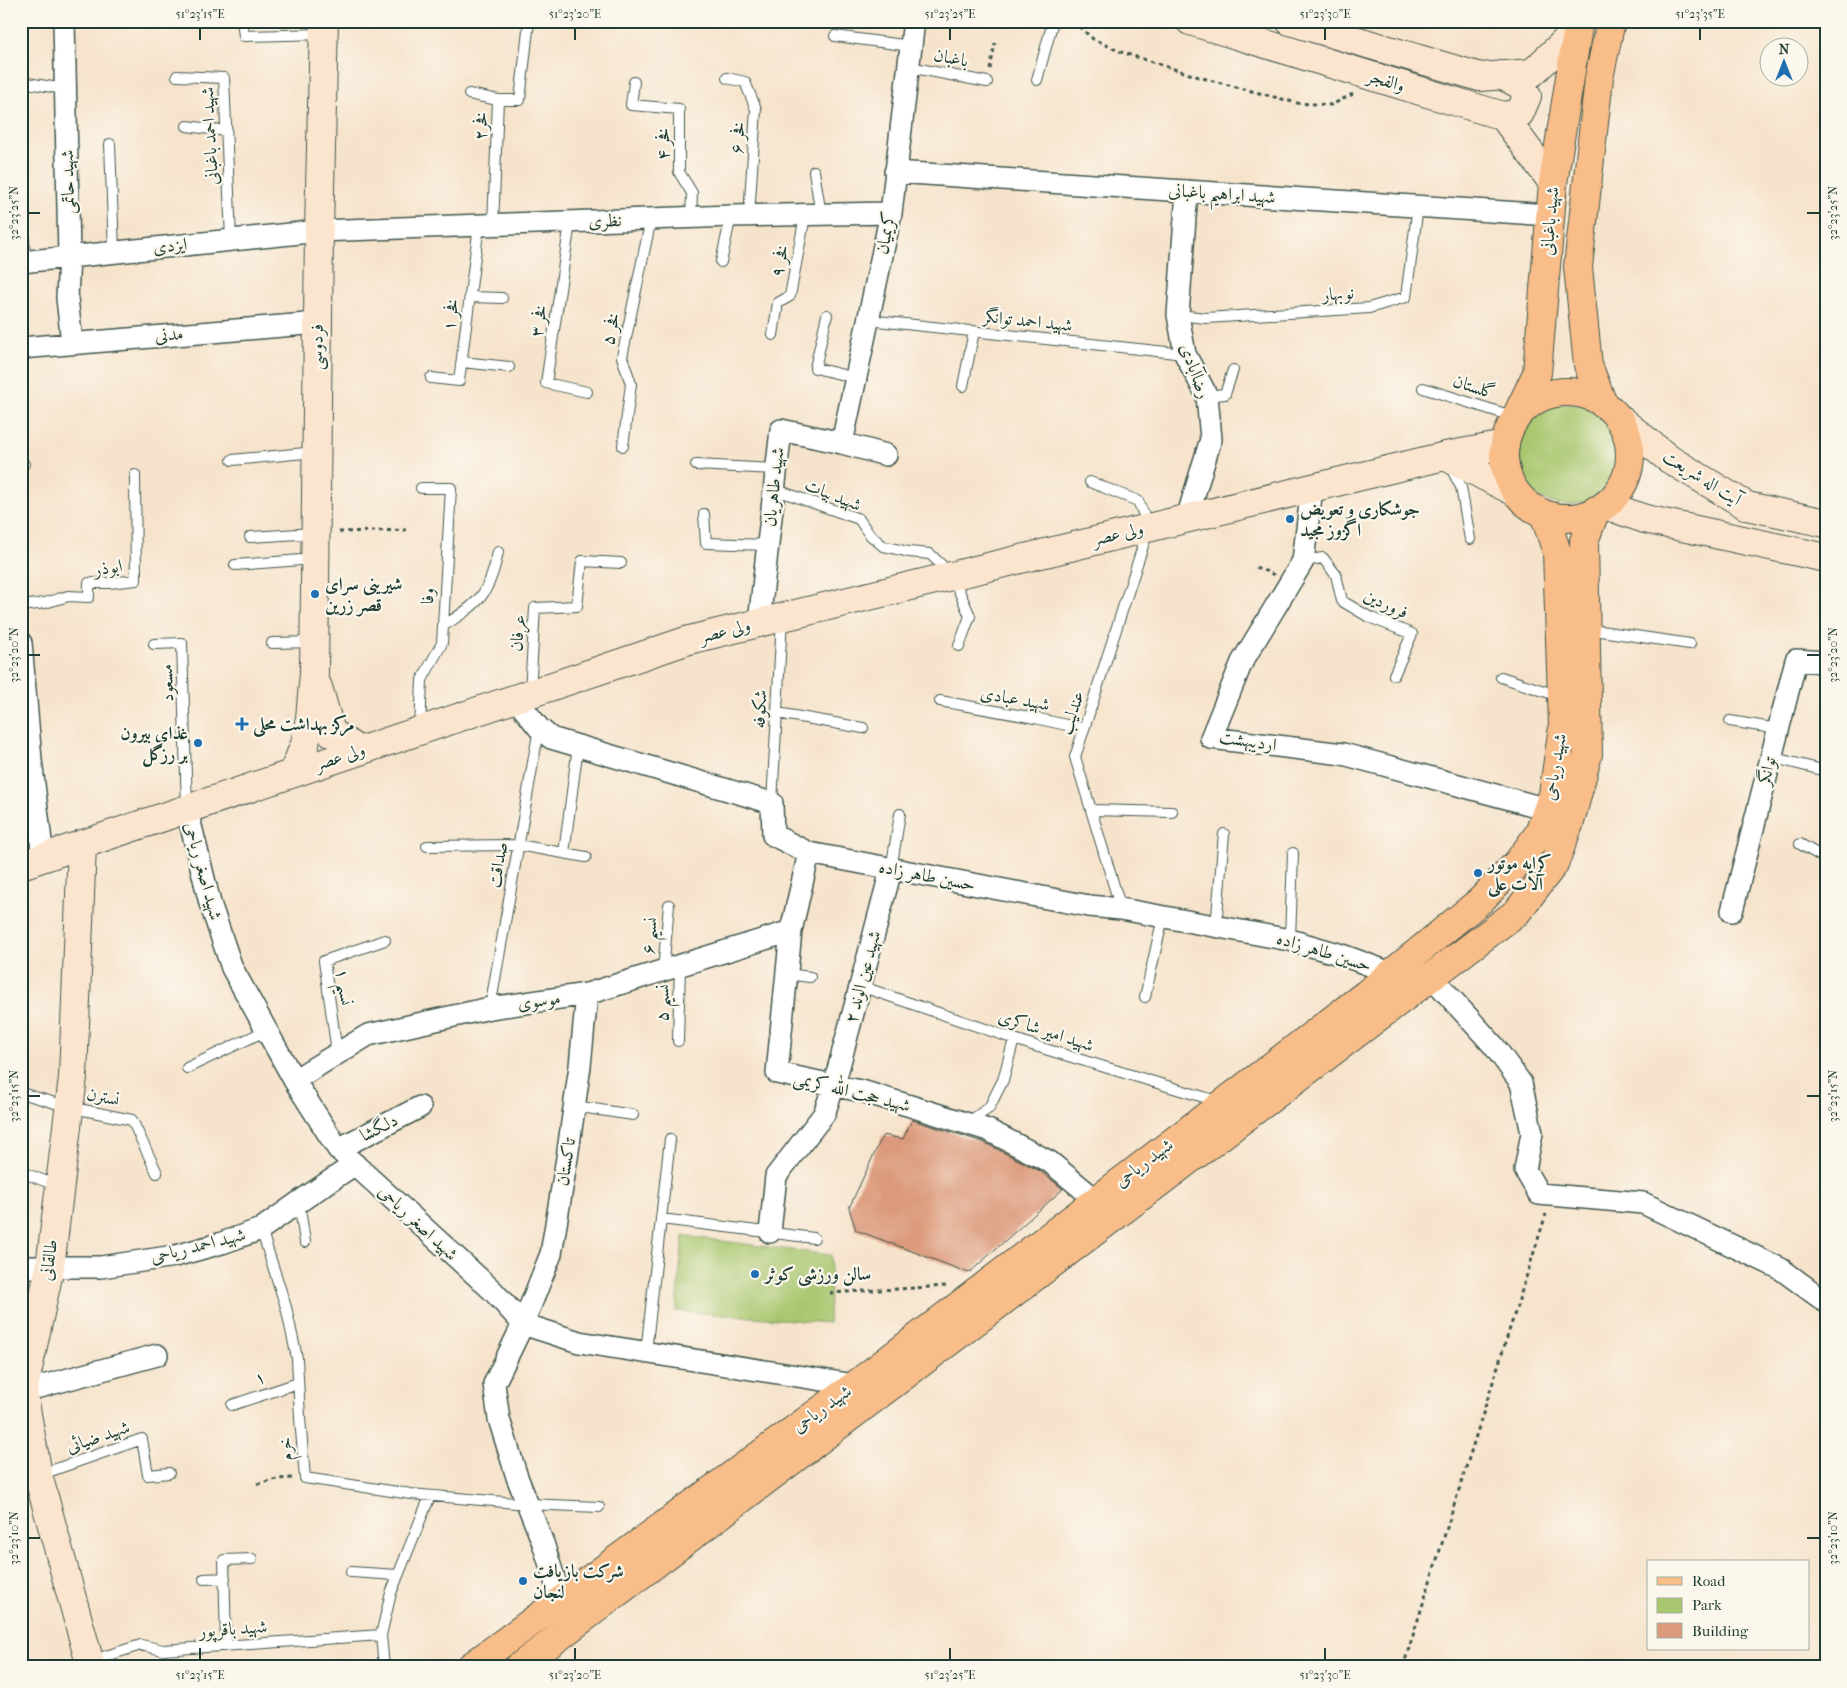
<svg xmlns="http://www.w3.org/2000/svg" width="1847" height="1688" font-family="'IM FELL French Canon',Amiri,serif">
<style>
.green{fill:#a8c66d;stroke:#648250}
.building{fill:#dc9a7b}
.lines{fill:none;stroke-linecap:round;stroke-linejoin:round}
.lane-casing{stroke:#3f564b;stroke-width:12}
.street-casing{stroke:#3f564b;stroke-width:24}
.secondary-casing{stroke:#3f564b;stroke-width:30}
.primary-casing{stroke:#3f564b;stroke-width:30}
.path{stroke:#3f564b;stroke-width:3;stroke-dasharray:4 4;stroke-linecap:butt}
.lane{stroke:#fff;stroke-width:10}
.street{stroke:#fff;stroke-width:21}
.secondary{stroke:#fce5cf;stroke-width:28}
.primary{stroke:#f8bd88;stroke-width:28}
.ticks{fill:none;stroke:#1f3d34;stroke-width:2}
.poi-dot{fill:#1f6fb2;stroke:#fbf7ec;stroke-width:2}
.labels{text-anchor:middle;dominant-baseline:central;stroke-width:4.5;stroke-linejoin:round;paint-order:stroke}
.street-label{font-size:18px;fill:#1f3d34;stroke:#fbf7ec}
.poi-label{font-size:18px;font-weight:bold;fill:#1f3d34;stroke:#fbf7ec;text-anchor:start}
.neatline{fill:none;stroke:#1f3d34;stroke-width:2}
.ticks-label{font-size:12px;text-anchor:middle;fill:#1f3d34}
</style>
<rect width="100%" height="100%" fill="#fbf7ec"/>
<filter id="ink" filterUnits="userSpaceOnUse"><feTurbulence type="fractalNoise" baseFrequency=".02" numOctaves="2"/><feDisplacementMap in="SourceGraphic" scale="10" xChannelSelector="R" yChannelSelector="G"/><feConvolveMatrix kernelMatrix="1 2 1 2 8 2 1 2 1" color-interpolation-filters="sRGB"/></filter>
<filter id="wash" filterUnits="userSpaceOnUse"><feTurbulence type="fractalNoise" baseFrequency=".0096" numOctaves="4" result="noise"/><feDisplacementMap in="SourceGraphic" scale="20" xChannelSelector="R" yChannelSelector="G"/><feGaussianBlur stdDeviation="1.12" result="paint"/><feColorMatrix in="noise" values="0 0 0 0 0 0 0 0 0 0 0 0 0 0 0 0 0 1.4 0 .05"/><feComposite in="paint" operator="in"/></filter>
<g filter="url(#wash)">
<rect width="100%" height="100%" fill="#f6e3cb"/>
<path class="green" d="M1516 454a51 51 0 1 1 102 0a51 51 0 1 1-102 0Z
M 683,1236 L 831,1255 L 829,1323 L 676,1311 Z"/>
<g id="blocks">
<path class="building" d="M 912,1120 L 983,1142 L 1040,1171 L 1063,1189 L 969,1273 L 856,1230 L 849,1208 L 883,1135 L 903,1139 Z"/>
</g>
</g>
<g filter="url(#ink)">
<use href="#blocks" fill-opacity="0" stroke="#3f564b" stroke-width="1"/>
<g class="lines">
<defs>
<path id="lane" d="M 242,21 L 244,36 L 323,34
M 835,36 L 911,46
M 909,67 L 987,82
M 177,76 L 224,78 L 231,239
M 727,78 L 745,82 L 756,109 L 749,216
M 1037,80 L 1053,21
M 21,82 L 65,89
M 634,82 L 631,105 L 679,109 L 679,172 L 692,193 L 691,218
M 469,94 L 498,100
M 187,126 L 226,131
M 110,144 L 114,252
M 814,171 L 821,215
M 21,176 L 25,262
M 570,223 L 546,383 L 587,392
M 493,225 L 498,100 L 520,100 L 529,21
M 721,262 L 731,216
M 470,297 L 502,298
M 827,315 L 815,368 L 856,378
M 1178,315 L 1206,318 L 1369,308 L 1406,297 L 1418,206
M 868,320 L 1185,354
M 773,335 L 778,303 L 790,296 L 805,216
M 462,362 L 509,367
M 431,378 L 459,381 L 479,225
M 963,386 L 974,331
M 1423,388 L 1515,417
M 1207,396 L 1225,394 L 1233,370
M 623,446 L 631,384 L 622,357 L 651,219
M 232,460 L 315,452
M 21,464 L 24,464
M 696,465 L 777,469
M 1450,466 L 1461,487 L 1470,539
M 1090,482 L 1138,501 L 1149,527 L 1075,757 L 1121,909
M 774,489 L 859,519 L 869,534 L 883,546 L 909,552 L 930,554 L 952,575 L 970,616 L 959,646
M 704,514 L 706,543 L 768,545
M 250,537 L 315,533
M 1303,561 L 1323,558 L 1336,575 L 1342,601 L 1369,617 L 1412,634 L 1394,675
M 235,565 L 315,559
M 21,606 L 45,603 L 68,596 L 89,597 L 89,583 L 109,583 L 136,580 L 135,475
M 443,626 C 479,603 489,596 498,552
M 1587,629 L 1690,644
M 272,643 L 314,642
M 154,644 L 182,643 L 187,809
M 1501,677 L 1559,696
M 530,692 L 535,608 L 577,606 L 582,561 L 621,563
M 940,701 L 1035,718 L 1084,729
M 777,713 L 863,728
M 1730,721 L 1778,729
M 420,730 L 422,680 L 442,643 L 451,488 L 421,488
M 1771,757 L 1826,771
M 772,803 L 782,619
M 1091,810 L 1172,812
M 1800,844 L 1826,859
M 427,846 L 518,845 L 586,857
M 564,853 L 578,746
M 891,870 L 900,814
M 1216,927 L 1224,834
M 1290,940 L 1293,853
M 663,971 L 669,905
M 787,974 L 810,977
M 860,986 L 1032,1045 L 1220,1102
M 1145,997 L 1163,917
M 490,1008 L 539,728
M 678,1041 L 680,966
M 337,1052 L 324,961 L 385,940
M 187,1068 L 267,1030
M 21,1093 L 69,1107 L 132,1120 L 157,1173
M 574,1106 L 633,1115
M 967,1123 L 989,1108 L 1003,1080 L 1014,1039
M 21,1172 L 58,1186
M 299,1202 L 305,1242
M 661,1219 L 814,1238
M 261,1229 L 286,1307 L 297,1358 L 300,1418 L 305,1478 L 411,1494 L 527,1504 L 599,1507
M 646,1352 L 670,1139
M 232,1405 L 298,1383
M 39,1475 L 142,1439 L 148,1475 L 169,1473
M 351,1572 L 398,1575
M 204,1579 L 225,1578
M 226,1645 L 224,1560 L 252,1559
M 90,1661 L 141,1645 L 163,1650 L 381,1635
M 384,1667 L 381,1635 L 391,1593 L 430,1496"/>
<path id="street" d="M 64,21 L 69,256 L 67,298 L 72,343
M 895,172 L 1550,215
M 1187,191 L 1178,315 L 1185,354 L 1207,396 L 1211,439 L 1187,518
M 21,262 L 319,231 L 731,216 L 891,213
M 21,348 L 318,323
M 842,443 L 891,213 L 914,21
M 1312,488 L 1303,561 L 1242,662 L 1211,738 L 1343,754 L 1547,809
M 759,622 L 781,430 L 842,443 L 886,455
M 21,643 L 31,760 L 43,857
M 516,699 L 539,728 L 551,738 L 772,803 L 773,835 L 809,853 L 1089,906 L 1121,909 L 1290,940 L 1342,955 L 1391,973
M 187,810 L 210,903 L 232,968 L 294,1080 L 338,1149 L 493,1291 L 523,1324 L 579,1342 L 855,1385
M 809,853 L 791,931 L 777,1073 L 865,1092 L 988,1130 L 1050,1162 L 1096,1200
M 1732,911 L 1796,660 L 1826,662
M 1431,976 L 1494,1046 L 1521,1083 L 1532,1133 L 1525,1170 L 1539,1194 L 1643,1203 L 1781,1269 L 1826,1302
M 294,1080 L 368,1035 L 490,1008 L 587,994 L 791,931
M 338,1149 L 420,1107
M 770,1232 L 776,1176 L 824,1114 L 834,1085 L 891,870
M 21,1267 L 101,1267 L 175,1256 L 222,1243 L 261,1229 L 299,1202 L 355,1164
M 21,1392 L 157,1355
M 561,1600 L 543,1543 L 517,1477 L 499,1419 L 494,1384 L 523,1324 L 551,1254 L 567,1158 L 580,1066 L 587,994"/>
<path id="secondary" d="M 1190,21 L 1503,116 L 1553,183
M 1290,21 L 1480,77 L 1532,73 L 1577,30
M 1501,75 L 1521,85 L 1527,96 L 1520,113 L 1503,116
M 1617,417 L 1669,459 L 1747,506 L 1826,523
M 1445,456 L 1515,492
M 1605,505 L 1645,519 L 1826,558
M 318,687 L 331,732 L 359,751
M 293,773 L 305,744 L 310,718 L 314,673 L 319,231 L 324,21
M 82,844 L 73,1077 L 50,1267 L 23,1392 L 38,1475 L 91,1667
M 21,865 L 689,640 L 1312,488 L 1445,456 L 1505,445"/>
<path id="primary" d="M1504 455a63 63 0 1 1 126 0a63 63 0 1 1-126 0Z
M 1603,404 L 1588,365 L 1578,267 L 1599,78 L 1611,21
M 1516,417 L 1537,373 L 1553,183 L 1579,21
M 470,1667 L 855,1385 L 1366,994 L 1480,901 L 1518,862 L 1539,833 L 1553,794 L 1563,727 L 1557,552 L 1544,514
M 519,1667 L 1517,912 L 1554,864 L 1570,822 L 1588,754 L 1584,541 L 1596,510"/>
</defs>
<use href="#lane" class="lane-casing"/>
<use href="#street" class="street-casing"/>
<use href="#secondary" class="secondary-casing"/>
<use href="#primary" class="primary-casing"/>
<path class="path" d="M 1073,21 L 1093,39 L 1121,52 L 1202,78 L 1297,103 L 1331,105 L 1353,94
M 990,69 L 995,43
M 339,532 L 406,530
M 1256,567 L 1274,575
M 830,1293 L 946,1286
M 257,1484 L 277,1479 L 292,1478
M 1403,1667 L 1546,1214"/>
<use href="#lane" class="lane"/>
<use href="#street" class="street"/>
<use href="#secondary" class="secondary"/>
<use href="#primary" class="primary"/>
</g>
</g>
<path class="ticks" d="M 200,28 L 200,40M 575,28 L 575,40M 950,28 L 950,40M 1325,28 L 1325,40M 1700,28 L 1700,40M 28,213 L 40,213M 1807,213 L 1820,213M 28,655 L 40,655M 1807,655 L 1820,655M 28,1096 L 40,1096M 1807,1096 L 1820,1096M 28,1538 L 40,1538M 1807,1538 L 1820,1538M 200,1648 L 200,1660M 575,1648 L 575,1660M 950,1648 L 950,1660M 1325,1648 L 1325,1660"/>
<g class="poi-dot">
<circle cx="1290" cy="519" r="5"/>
<circle cx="315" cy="594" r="5"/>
<path d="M239.5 716.5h5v5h5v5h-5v5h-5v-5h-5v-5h5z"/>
<circle cx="198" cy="743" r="5"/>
<circle cx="1478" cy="873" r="5"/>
<circle cx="755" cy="1274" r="5"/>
<circle cx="523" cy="1581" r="5"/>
</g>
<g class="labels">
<g class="street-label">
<text transform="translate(951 58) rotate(11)">باغبان</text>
<text transform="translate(1386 81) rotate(17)">والفجر</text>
<text transform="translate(481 126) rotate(-88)">فخر۲</text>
<text transform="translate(210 136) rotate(-93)">شهید احمد باغبانی</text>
<text transform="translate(738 138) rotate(-86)">فخر ۶</text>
<text transform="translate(663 144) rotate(-90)">فخر ۴</text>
<text transform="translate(68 182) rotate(-91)">شهید حاتمی</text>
<text transform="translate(1222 194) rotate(4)">شهید ابراهیم باغبانی</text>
<text transform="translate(605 221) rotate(-2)">نظری</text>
<text transform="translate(1550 221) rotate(-85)">شهید باغبانی</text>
<text transform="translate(886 233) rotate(-79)">کریمیان</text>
<text transform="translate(170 246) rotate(-6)">ایزدی</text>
<text transform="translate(780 261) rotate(-79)">فخر ۹</text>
<text transform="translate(1338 294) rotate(-4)">نوبهار</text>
<text transform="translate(451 315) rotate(-83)">فخر ۱</text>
<text transform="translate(539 321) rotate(-81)">فخر ۳</text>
<text transform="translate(1028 321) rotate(6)">شهید احمد توانگر</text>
<text transform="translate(611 329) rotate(-78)">فخر ۵</text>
<text transform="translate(169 335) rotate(-5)">مدنی</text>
<text transform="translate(317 347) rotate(-89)">فردوسی</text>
<text transform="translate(1195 371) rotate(70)">رضاآبادی</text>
<text transform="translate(1474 387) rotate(18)">گلستان</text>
<text transform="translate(1702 478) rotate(32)">آیت اله شریعت</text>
<text transform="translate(774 487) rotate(-84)">شهید طاهریان</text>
<text transform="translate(833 495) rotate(22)">شهید بیات</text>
<text transform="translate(1118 534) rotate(-13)">ولی عصر</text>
<text transform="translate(108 568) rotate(-9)">ابوذر</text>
<text transform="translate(428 596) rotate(-87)">وفا</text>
<text transform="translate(1386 604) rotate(25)">فروردین</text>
<text transform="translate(725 631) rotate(-14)">ولی عصر</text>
<text transform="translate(518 633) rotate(-84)">عرفان</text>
<text transform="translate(167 683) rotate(-92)">مسعود</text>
<text transform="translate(1015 699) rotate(10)">شهید عبادی</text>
<text transform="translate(760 709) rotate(-87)">شکوفه</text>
<text transform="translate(1072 713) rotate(-72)">عندلیب</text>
<text transform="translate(1248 741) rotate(9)">اردیبهشت</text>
<text transform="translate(340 757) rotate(-18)">ولی عصر</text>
<text transform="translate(1555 767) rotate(-80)">شهید ریاحی</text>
<text transform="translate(1767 771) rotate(-76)">توانگر</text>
<text transform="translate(498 865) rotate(-80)">صداقت</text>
<text transform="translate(203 871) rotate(75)">شهید اصغر ریاحی</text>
<text transform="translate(927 876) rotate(11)">حسین طاهر زاده</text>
<text transform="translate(650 936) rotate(-85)">نسیم ۶</text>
<text transform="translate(1324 952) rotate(17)">حسین طاهر زاده</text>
<text transform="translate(863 977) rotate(-75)">شهید عین الوند ۲</text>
<text transform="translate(344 987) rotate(82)">نسیم ۱</text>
<text transform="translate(539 1001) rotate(-8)">موسوی</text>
<text transform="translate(663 1003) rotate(-88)">نسیم ۵</text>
<text transform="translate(1046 1031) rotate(18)">شهید امیر شاکری</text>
<text transform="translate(852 1092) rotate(14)">شهید حجت الله کریمی</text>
<text transform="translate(103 1097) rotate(12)">نسترن</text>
<text transform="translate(379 1128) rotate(-27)">دلگشا</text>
<text transform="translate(566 1162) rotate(-81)">تاکستان</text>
<text transform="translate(1144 1163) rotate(-37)">شهید ریاحی</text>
<text transform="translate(418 1223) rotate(43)">شهید اصغر ریاحی</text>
<text transform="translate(198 1246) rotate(-14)">شهید احمد ریاحی</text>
<text transform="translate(49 1260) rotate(-82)">طالقانی</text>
<text transform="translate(260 1378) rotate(-19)">۱</text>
<text transform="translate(822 1409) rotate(-36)">شهید ریاحی</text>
<text transform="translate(98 1437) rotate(-19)">شهید ضیائی</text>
<text transform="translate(286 1449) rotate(-95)">خرم</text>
<text transform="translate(233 1629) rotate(-4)">شهید باقرپور</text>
</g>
<g class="poi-label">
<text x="1300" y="509">جوشکاری و تعویض<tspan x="1300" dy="21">اگزوز مجید</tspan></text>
<text x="325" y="584">شیرینی سرای<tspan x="325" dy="21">قصر زرین</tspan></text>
<text x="253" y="724">مرکز بهداشت محلی</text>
<text x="188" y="733" text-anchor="end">غذای بیرون<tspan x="188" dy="21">بر رزگل</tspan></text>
<text x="1488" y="863">کرایه موتور<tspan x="1488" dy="21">آلات علی</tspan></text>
<text x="765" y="1274">سالن ورزشی کوثر</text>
<text x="533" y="1571">شرکت بازیافت<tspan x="533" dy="21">لنجان</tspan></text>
</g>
</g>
<rect width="1847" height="1688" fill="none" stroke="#fbf7ec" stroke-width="55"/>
<rect x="1647" y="1560" width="162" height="90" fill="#fbf7ec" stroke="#a3ada2"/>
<rect x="1657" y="1577" width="25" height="8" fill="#f8bd88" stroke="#a3ada2"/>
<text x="1692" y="1586" font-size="15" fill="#1f3d34">Road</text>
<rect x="1657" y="1598" width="25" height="15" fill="#a8c66d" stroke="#a3ada2"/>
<text x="1692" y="1610" font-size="15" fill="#1f3d34">Park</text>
<rect x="1657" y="1623" width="25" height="15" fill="#dc9a7b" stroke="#a3ada2"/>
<text x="1692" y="1636" font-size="15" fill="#1f3d34">Building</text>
<g transform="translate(1784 62)"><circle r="24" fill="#fbf7ec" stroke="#a3ada2"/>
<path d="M0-4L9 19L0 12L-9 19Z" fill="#1f6fb2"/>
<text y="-8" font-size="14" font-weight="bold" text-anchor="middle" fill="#1f3d34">N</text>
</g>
<rect x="28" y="28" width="1792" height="1632" class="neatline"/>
<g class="ticks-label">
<text x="200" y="18">51°23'15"E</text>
<text x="575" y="18">51°23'20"E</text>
<text x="950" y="18">51°23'25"E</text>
<text x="1325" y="18">51°23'30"E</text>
<text x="1700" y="18">51°23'35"E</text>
<text transform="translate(14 213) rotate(-90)" y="4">32°23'25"N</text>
<text transform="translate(1833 213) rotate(-90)" y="4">32°23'25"N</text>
<text transform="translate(14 655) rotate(-90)" y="4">32°23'20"N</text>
<text transform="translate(1833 655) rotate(-90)" y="4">32°23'20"N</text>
<text transform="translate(14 1096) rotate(-90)" y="4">32°23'15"N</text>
<text transform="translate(1833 1096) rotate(-90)" y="4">32°23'15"N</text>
<text transform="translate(14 1538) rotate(-90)" y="4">32°23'10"N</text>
<text transform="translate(1833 1538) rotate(-90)" y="4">32°23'10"N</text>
<text x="200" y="1679">51°23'15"E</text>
<text x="575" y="1679">51°23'20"E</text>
<text x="950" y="1679">51°23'25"E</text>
<text x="1325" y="1679">51°23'30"E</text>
</g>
</svg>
